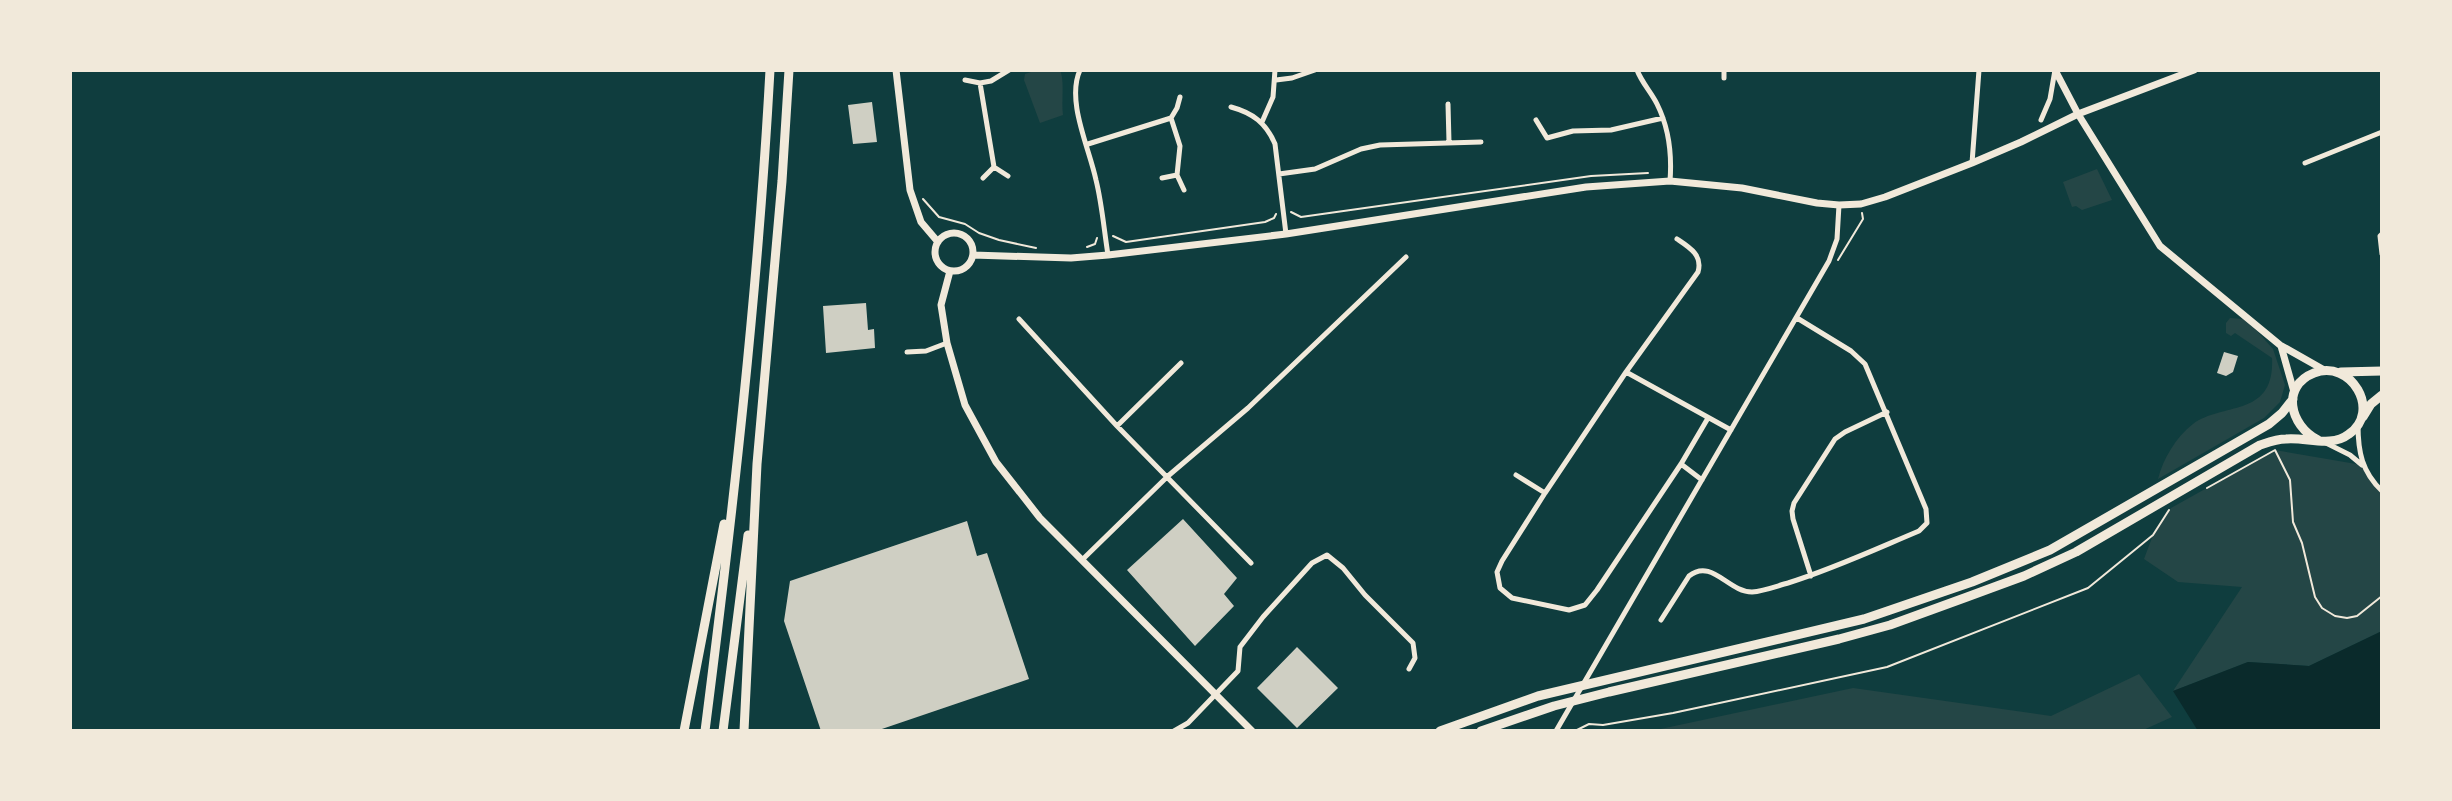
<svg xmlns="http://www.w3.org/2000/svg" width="2452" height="801" font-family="Inter,sans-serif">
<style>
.green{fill:#244646}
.water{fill:#0a2a2b}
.building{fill:#cfcfc3}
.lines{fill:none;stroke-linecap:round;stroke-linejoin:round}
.path{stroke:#f1e9da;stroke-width:2}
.minor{stroke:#f1e9da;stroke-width:5}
.tertiary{stroke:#f1e9da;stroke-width:7}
.trunk{stroke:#f1e9da;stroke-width:9}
</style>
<rect width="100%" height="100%" fill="#0f3d3e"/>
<path class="green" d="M 1037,70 L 1060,70 C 1065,81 1061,101 1063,115 L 1040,123 L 1024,80 L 1025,74 Z
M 2097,169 L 2112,200 L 2082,210 L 2076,206 L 2072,207 L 2063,182 Z
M 2230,318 L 2243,319 L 2257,331 L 2273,349 L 2285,385 L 2280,402 L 2264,418 L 2158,479 C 2163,459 2176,437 2193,424 C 2223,402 2275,418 2272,358 L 2235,333 L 2231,336 L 2226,333 L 2226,323 Z
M 2275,450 L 2362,465 L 2382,491 L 2382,631 L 2309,666 L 2248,662 L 2173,691 L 2242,587 L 2178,582 L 2144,559 L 2153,535 L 2171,508 Z
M 2139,674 L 2172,717 L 2141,731 L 1651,731 L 1853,688 L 2051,716 Z"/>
<path class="water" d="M 2382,631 L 2382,731 L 2198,731 L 2173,691 L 2248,662 L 2309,666 Z"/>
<path class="building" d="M 872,102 L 877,142 L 853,144 L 848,105 Z
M 866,303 L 868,330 L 874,329 L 875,348 L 826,353 L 823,306 Z
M 2224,352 L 2238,356 L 2233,372 L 2226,376 L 2217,373 Z
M 1183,519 L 1237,578 L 1224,594 L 1234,606 L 1195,646 L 1127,570 Z
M 967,521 L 977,556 L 987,553 L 1029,679 L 876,731 L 821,731 L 784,621 L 790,581 Z
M 1297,647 L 1338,688 L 1297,728 L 1257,688 Z"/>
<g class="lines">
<path class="path" d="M 923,199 L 939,217 L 965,224 L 979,233 L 999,240 L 1036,248
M 1291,212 L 1301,217 L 1591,176 L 1648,173
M 1113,236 L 1126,242 L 1265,222 L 1274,218 L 1276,214
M 1087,247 L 1095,244 L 1097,238
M 1838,260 L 1863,219 L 1862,213
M 2207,488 L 2275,450 L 2290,480 L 2293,522 L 2302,543 L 2315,597 L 2322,608 L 2335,616 L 2347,618 L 2357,616 L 2382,596
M 1575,731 L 1589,724 L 1603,725 L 1673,713 L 1887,667 L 2088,588 L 2153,535 L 2169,510"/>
<path class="minor" d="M 1080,70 C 1066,101 1089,147 1096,180 C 1102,204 1104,230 1108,255
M 1637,70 C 1642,83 1651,92 1657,104 C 1669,128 1672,155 1670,181
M 1724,78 L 1724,70
M 965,80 L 980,83
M 1276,80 L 1292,78 L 1315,70
M 1448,104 L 1449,142
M 1231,107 C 1253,113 1266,123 1275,144 L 1286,234
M 1171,118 L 1177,108 L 1180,97
M 1536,120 L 1547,138 L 1573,131 L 1611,130 L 1663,118
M 2041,120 L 2050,99 L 2055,70
M 1262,122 L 1273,97 L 1275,70
M 1088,144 L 1171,118 L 1180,146 L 1177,175 L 1184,190
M 1972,163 L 1979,70
M 2305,163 L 2382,132
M 1279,174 L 1315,169 L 1361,149 L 1380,145 L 1481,142
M 1008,176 L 994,167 L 980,83 L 991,81 L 1009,70
M 983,178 L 994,167
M 1162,178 L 1177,175
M 2382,234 L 2380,236 L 2382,254
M 1019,319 L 1117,426 L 1251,563
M 907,352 L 926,351 L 947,343
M 1626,372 L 1698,272 C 1703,255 1689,247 1677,239
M 1708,418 L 1681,464 L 1597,590 L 1585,605 L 1569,610 L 1512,598 L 1500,588 L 1497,572 L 1502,561 L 1545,493 L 1626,372 L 1731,430
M 2358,425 C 2358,452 2362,472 2382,491
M 1117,426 L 1181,363
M 2326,443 L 2350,455 L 2362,465
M 1681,464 L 1702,480
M 1516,475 L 1545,493
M 1082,560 L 1168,476 L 1248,408 L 1406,257
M 1811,576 L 1793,519 L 1792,511 L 1794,503 L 1835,439 L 1845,432 L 1887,412
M 1661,620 L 1689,576 C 1712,558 1728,592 1752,592 C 1764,591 1777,586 1788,583 C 1833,569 1876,549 1919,531 L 1927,523 L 1926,509 L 1865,364 L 1851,351 L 1797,318
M 1174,731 L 1188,723 L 1238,671 L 1240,647 L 1263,617 L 1312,563 L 1327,555 L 1343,568 L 1365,595 L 1413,643 L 1415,658 L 1409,669
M 1556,731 L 1829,261 L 1837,239 L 1839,205"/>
<path class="tertiary" d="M 896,70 L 910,190 L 921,222 L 938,242
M 2055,70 L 2078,114 L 2160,246 L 2280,345 L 2326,371
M935 252a19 19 0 1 1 38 0a19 19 0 1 1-38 0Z
M 973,255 L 1071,258 L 1108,255 L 1286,234 L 1586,187 L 1670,181 L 1742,188 L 1817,203 L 1839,205 L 1861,204 L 1885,197 L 1972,163 L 2021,142 L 2078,114 L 2194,70
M 950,271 L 941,305 L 947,343 L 965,405 L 996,462 L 1040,518 L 1252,731
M 2281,346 L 2294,392"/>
<path class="trunk" d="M 2341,372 L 2382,371
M 2363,417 L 2371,404 L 2382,395
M 684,731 L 724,524
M 705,731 C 733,511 758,291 770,70
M 723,731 L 748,535
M 744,731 L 757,464 L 782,181 L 789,70
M 1440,731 L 1538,696 L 1864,619 L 1972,582 L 2050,550 L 2269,424 L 2282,413 L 2293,399
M 1481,731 L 1554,706 L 1609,692 L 1839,639 L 1890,625 L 1967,597 L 2024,576 L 2076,552 L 2260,445 C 2269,442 2277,439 2286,439 C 2307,437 2331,448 2349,434 C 2382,411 2351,359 2314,373 C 2281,386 2289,425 2318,440"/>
</g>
<rect width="2452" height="801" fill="none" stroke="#f1e9da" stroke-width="144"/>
</svg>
